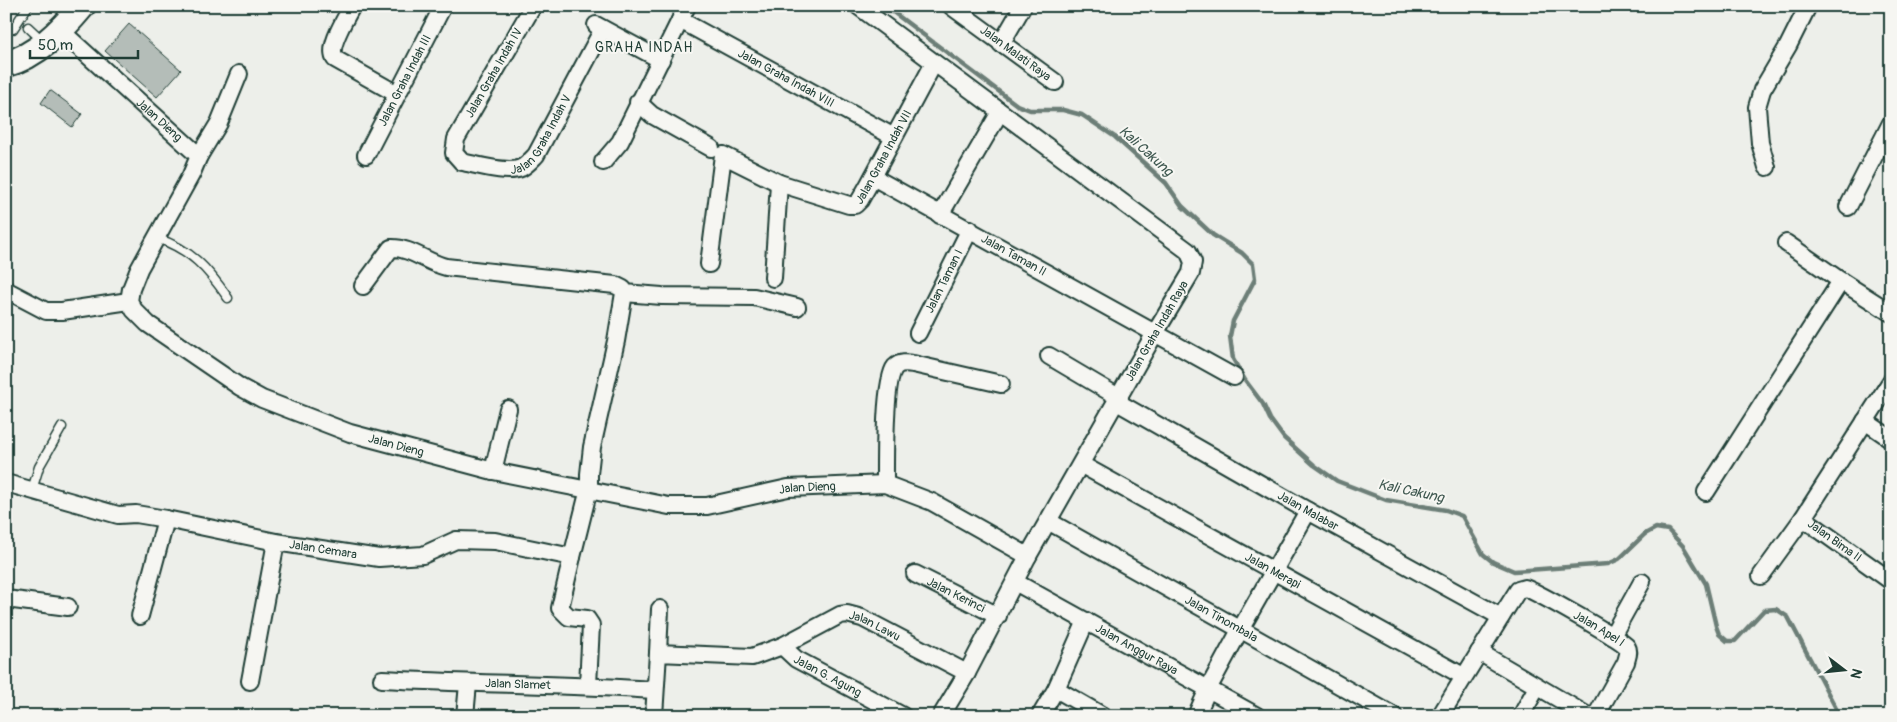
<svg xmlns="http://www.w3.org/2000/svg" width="1897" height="722" font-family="Pangolin,sans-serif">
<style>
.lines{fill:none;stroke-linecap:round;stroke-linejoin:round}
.stream{stroke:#6c7e77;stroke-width:4.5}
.building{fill:#b4bdb8;stroke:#1f3d34}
.lane-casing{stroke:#1f3d34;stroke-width:11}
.street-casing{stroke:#1f3d34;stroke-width:20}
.primary-casing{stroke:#1f3d34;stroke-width:29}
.lane{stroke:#f6f6f2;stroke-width:8}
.street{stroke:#f6f6f2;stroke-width:16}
.primary{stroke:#f6f6f2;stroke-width:25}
.labels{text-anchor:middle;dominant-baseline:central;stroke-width:4;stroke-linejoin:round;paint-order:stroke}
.street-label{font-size:12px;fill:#1f3d34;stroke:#f6f6f2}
.neighbourhood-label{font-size:14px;letter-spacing:1px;fill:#1f3d34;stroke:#f6f6f2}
.water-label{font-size:14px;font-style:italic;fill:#3f5850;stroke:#f6f6f2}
</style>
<rect width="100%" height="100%" fill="#edefea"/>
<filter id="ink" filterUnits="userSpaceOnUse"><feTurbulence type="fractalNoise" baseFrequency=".02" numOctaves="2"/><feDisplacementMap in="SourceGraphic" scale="10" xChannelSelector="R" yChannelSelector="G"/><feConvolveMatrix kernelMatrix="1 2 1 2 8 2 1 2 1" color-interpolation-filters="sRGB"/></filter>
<g filter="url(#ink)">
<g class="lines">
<path class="stream" d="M 885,6 L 1017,105 L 1030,110 L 1063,110 L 1082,115 L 1115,137 L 1166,183 L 1182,206 L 1213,235 L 1242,253 L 1253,264 L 1255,279 L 1233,321 L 1230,336 L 1233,359 L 1245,380 L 1263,404 L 1270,419 L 1284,438 L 1314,465 L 1337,481 L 1386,500 L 1446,510 L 1462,516 L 1483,554 L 1493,562 L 1514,571 L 1608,564 L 1619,559 L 1645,534 L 1656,528 L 1668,530 L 1683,546 L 1706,584 L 1716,626 L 1719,634 L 1727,641 L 1735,641 L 1764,610 L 1776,609 L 1788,617 L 1840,716"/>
</g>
<path class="building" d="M 129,24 L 181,70 L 157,97 L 105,51 Z
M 50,90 L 82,114 L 72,127 L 41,103 Z"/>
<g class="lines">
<defs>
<path id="lane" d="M 28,27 L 43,41
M 6,30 L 13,29 L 28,6
M 156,238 C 191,249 208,269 228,298
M 32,490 L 39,467 L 62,427"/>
<g id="street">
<path d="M 352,6 C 346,18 327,47 335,59 L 397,94"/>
<path id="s1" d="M 533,6 L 456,139 L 454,153 L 462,162 C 478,165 507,174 521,168 C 527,165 532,159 536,155 L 603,29"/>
<path d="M 858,6 L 1188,251 L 1193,262 L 1191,273 L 1155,333 L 1028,556 L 967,673 L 941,716"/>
<path id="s2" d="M 951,6 L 1055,82"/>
<path id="s3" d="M 680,20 L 894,137"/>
<path d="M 596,25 L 661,60"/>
<path id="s4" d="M 60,30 L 199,156 L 191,175 L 139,269 L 131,289 L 129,301 L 134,310 L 148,324 L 240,387 L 262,399 L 350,433 L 493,471 L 669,506 L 707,506 L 788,488 L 885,484 L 932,502 L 1028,556"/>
<path d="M 1001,44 L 1023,6"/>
<path d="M 638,102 L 652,115 L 711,148"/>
<path id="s5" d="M 366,155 L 443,6"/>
<path d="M 199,156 L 219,123 L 239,74"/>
<path d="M 603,162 L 620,142 L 687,6"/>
<path d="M 1767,167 L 1760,143 L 1757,107 L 1762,90 L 1788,46 L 1808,6"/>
<path id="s6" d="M 873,177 L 1234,377"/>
<path d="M 1848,207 L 1891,123"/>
<path d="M 940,215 L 1000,112"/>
<path d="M 1786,243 L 1841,281"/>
<path id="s7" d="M 709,264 L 723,155 L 779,183 L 849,205 L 855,205 L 860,200 L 869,184 L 934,63"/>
<path d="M 773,278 L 779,183"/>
<path d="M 6,290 L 46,311 L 62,311 L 129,301"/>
<path d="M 624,293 L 662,296 L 754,297 L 797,307"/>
<path id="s8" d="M 918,333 L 970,229"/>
<path d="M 1049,356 L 1120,398"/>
<path id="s9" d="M 1117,402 L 1308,511 L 1501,617"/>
<path d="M 1865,421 L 1891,439"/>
<path id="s10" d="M 1082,465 L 1463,676"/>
<path d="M 493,471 L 508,409"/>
<path id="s11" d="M 6,483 L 118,515 L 136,514 L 166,519 L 276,542 L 379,558 L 423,555 L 456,540 L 495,541 L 572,557 L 589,489 L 589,474 L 592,447 L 616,341 L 624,293 L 623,289 L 615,285 L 446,267 C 428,263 410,247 391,248 L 363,286"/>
<path d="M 885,484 C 885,464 884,380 895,367 C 900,362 907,363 913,364 L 1001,384"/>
<path d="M 1706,492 L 1841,281 L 1891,313"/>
<path id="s12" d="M 1803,518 L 1891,581"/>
<path id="s13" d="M 1048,521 L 1394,716"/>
<path d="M 572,557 L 560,608 L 569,617 L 587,619 L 591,625 L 588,685"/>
<path id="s14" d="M 915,574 L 998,616"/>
<path d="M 1761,576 L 1803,518 L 1891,381"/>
<path id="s15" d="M 1015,582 L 1257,716"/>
<path d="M 6,599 L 68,607"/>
<path d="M 140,616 L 166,519"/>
<path d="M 1612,636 L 1642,582"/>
<path id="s16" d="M 782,646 L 796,659 L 903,716"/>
<path d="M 1479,652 L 1588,716"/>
<path d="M 658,653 L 660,609"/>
<path id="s17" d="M 382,679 C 473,684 564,684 655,690"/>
<path d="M 250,681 L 276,542"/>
<path d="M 1056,689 L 1103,716"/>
<path d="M 465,716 L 468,684"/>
<path id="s18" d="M 654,716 L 658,653 L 752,657 L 782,646 L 840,615 L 847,614 L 862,618 L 967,673"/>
<path d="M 1040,716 L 1056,689 L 1086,621"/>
<path d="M 1196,716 L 1208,689 L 1240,630 L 1308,511"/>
<path id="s19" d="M 1440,716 L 1501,617 L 1518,590 L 1525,588 C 1537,592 1621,639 1627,647 C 1630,652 1627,657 1626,662 L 1596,716"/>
<path d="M 1521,716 L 1537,687"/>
</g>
<path id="primary" d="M 6,64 C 37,56 62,30 82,6"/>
</defs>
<use href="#lane" class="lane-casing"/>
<use href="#street" class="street-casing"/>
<use href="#primary" class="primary-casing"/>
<use href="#lane" class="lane"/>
<use href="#street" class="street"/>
<use href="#primary" class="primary"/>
</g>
</g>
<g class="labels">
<g class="street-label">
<text stroke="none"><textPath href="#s2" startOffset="80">Jalan Malati Raya</textPath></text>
<text transform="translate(494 73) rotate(-60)">Jalan Graha Indah IV</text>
<text stroke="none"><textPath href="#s3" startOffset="121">Jalan Graha Indah VIII</textPath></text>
<text stroke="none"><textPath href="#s5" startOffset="84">Jalan Graha Indah III</textPath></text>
<text stroke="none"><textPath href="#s4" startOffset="134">Jalan Dieng</textPath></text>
<text stroke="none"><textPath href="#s1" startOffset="278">Jalan Graha Indah V</textPath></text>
<text stroke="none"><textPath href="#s7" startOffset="308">Jalan Graha Indah VII</textPath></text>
<text stroke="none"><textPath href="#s6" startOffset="161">Jalan Taman II</textPath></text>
<text stroke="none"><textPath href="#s8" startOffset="58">Jalan Taman I</textPath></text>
<text transform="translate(1157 331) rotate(-60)">Jalan Graha Indah Raya</text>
<text stroke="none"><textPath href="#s4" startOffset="658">Jalan Dieng</textPath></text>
<text stroke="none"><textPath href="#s4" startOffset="1078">Jalan Dieng</textPath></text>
<text stroke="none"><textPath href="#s9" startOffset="220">Jalan Malabar</textPath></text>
<text stroke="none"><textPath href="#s12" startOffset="39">Jalan Bima II</textPath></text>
<text stroke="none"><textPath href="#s11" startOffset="325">Jalan Cemara</textPath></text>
<text stroke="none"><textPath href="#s10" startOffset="218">Jalan Merapi</textPath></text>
<text stroke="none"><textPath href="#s14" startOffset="46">Jalan Kerinci</textPath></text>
<text stroke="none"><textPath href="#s13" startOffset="199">Jalan Tinombala</textPath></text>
<text stroke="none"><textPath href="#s18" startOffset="292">Jalan Lawu</textPath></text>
<text stroke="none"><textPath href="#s19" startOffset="240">Jalan Apel I</textPath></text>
<text stroke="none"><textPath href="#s15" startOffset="139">Jalan Anggur Raya</textPath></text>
<text stroke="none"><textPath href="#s16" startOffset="55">Jalan G. Agung</textPath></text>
<text stroke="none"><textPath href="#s17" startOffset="136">Jalan Slamet</textPath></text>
</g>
<g class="neighbourhood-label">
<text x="644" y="47">GRAHA INDAH</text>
</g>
<g class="water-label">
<text transform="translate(1146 151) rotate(42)">Kali Cakung</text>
<text transform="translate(1411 491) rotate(12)">Kali Cakung</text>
</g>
</g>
<rect width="1897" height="722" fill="none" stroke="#f6f6f2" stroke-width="25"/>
<rect x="12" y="12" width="1872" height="697" fill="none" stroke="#1f3d34" stroke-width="2" filter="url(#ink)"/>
<g transform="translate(1844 670) rotate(106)" stroke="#f6f6f2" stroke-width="4" paint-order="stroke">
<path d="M0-4L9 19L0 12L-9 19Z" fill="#1f3d34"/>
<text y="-8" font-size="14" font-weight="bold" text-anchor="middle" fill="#1f3d34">N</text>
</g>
<path d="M30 50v8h108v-8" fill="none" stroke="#1f3d34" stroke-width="2.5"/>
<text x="38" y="50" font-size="15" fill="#1f3d34" stroke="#f6f6f2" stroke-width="4" paint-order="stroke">50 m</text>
</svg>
